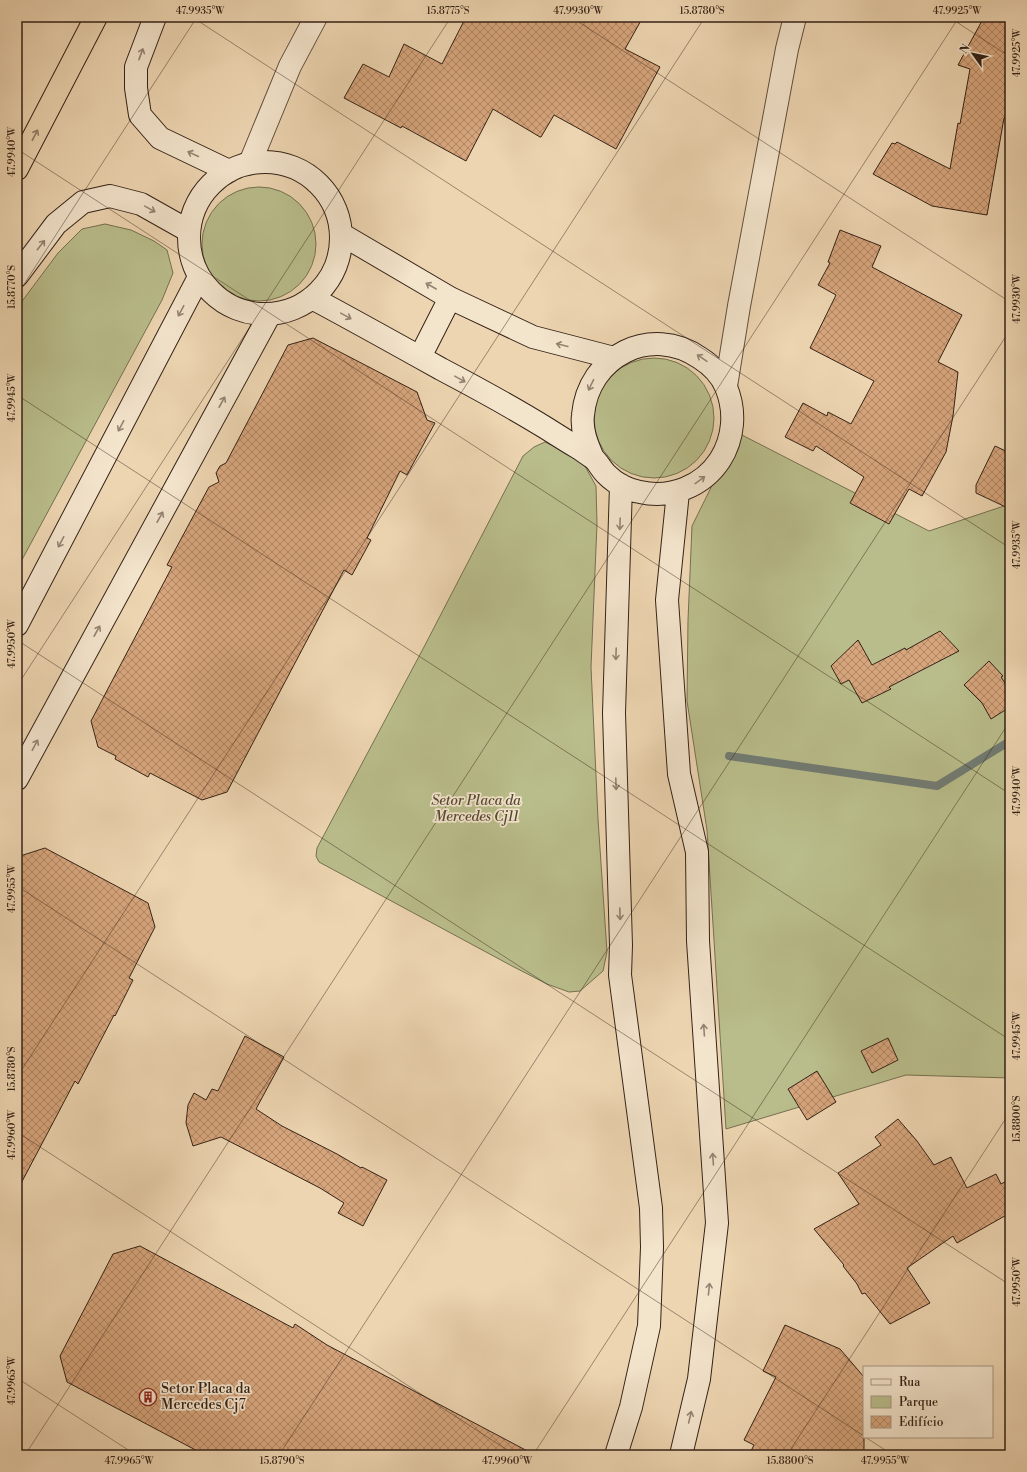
<svg xmlns="http://www.w3.org/2000/svg" width="1027" height="1472" font-family="'Libre Bodoni',serif">
<style>
.green{fill:#b9bd8b;stroke:#767051}
.lines{fill:none;stroke-linecap:round;stroke-linejoin:round}
.stream{stroke:#717c74;stroke-width:8}
.building{fill:url(#building-cross-hatch);stroke:#342217}
.street-casing{stroke:#624f3e;stroke-width:24}
.secondary-casing{stroke:#342217;stroke-width:24}
.highway-casing{stroke:#342217;stroke-width:24}
.street{stroke:#f3e4cc;stroke-width:22}
.secondary{stroke:#f3e4cc;stroke-width:22}
.highway{stroke:#edd5b1;stroke-width:22}
.oneway{stroke:#948372}
.oneway2{stroke:#907c64}
.ticks{fill:none;stroke:#342217;stroke-width:1;stroke-opacity:0.45}
.labels{text-anchor:middle;dominant-baseline:central;stroke-width:3.5;stroke-linejoin:round;paint-order:stroke}
.park-label{font-size:14px;font-style:italic;fill:#554934;stroke:#f3e4cc}
.poi-label{font-size:14px;fill:#342217;stroke:#f3e4cc;text-anchor:start}
.neatline{fill:none;stroke:#342217;stroke-width:1.5}
.ticks-label{font-size:10px;text-anchor:middle;fill:#342217}
</style>
<defs>
<pattern id="building-cross-hatch" width="8" height="8" patternUnits="userSpaceOnUse"><rect width="8" height="8" fill="#d7a57c"/><path d="M0 0l8 8M0 8l8-8" fill="none" stroke="#af8665"/></pattern>
</defs>
<rect width="100%" height="100%" fill="#edd5b1"/>
<filter id="stains"><feTurbulence type="fractalNoise" baseFrequency=".005" numOctaves="4"/><feColorMatrix values="0 0 0 0 .2 0 0 0 0 .09 0 0 0 0 .02 0 0 0 .5 -.17"/></filter>
<radialGradient id="worn" r=".72"><stop offset=".6" stop-color="#630" stop-opacity="0"/><stop offset="1" stop-color="#630" stop-opacity=".3"/></radialGradient>
<path class="green" d="M202 244a57 57 0 1 1 114 0a57 57 0 1 1-114 0Z
M 105,224 L 131,230 L 154,241 L 167,250 L 173,273 L 162,300 L 17,569 L 17,308 L 58,253 L 82,229 Z
M594 418a60 60 0 1 1 120 0a60 60 0 1 1-120 0Z
M 738,433 L 929,531 L 1010,504 L 1010,1078 L 906,1075 L 726,1129 L 707,830 L 687,701 L 688,620 L 692,526 Z
M 545,442 L 577,457 L 586,468 L 596,486 L 597,524 L 591,667 L 598,819 L 607,952 L 603,971 L 580,991 L 569,992 L 547,984 L 512,966 L 319,862 L 316,856 L 317,848 L 424,647 L 523,456 L 534,447 Z"/>
<g class="lines">
<path class="stream" d="M 729,756 L 937,786 L 1010,741"/>
</g>
<path class="building" d="M 466,17 L 643,17 L 625,49 L 660,67 L 616,149 L 554,115 L 541,137 L 540,137 L 493,109 L 466,161 L 402,126 L 401,128 L 344,98 L 363,64 L 389,77 L 404,44 L 442,64 Z
M 984,17 L 1010,17 L 1010,120 L 1004,118 L 987,215 L 932,206 L 873,174 L 892,143 L 895,144 L 897,142 L 950,169 L 958,123 L 960,124 L 970,69 L 958,65 Z
M 840,230 L 881,246 L 872,267 L 962,315 L 938,362 L 958,372 L 953,416 L 946,452 L 922,496 L 909,489 L 889,524 L 850,503 L 864,477 L 816,446 L 813,451 L 785,437 L 803,403 L 827,416 L 828,412 L 851,424 L 874,381 L 810,348 L 836,295 L 818,285 L 830,263 L 828,262 Z
M 313,338 L 417,392 L 427,420 L 435,423 L 407,475 L 400,471 L 367,538 L 371,540 L 352,575 L 344,570 L 227,792 L 202,800 L 150,773 L 148,777 L 115,759 L 116,756 L 98,747 L 91,721 L 172,567 L 167,565 L 209,487 L 219,482 L 216,473 L 220,466 L 226,463 L 288,345 Z
M 995,446 L 1010,453 L 1010,509 L 976,493 L 976,485 Z
M 940,631 L 959,651 L 889,687 L 891,689 L 862,703 L 849,680 L 841,684 L 831,666 L 858,640 L 872,665 L 905,648 L 906,650 Z
M 989,661 L 1003,676 L 1001,677 L 1010,691 L 1010,707 L 991,719 L 982,703 L 964,685 Z
M 45,848 L 148,903 L 155,927 L 129,978 L 133,980 L 115,1016 L 114,1015 L 78,1084 L 75,1081 L 17,1191 L 17,857 Z
M 245,1036 L 284,1057 L 256,1109 L 282,1126 L 337,1154 L 361,1168 L 362,1167 L 387,1180 L 363,1226 L 338,1213 L 344,1203 L 320,1188 L 221,1137 L 193,1146 L 186,1123 L 188,1105 L 194,1093 L 206,1100 L 212,1089 L 218,1091 Z
M 888,1038 L 898,1060 L 872,1073 L 861,1051 Z
M 817,1071 L 836,1102 L 807,1120 L 788,1089 Z
M 898,1119 L 917,1141 L 934,1165 L 951,1157 L 967,1188 L 996,1174 L 1001,1184 L 1010,1179 L 1010,1213 L 957,1243 L 953,1236 L 907,1268 L 930,1303 L 890,1324 L 865,1293 L 862,1294 L 857,1284 L 843,1266 L 844,1265 L 814,1229 L 859,1204 L 838,1173 L 881,1145 L 875,1137 Z
M 140,1246 L 293,1328 L 295,1324 L 327,1345 L 535,1455 L 205,1455 L 188,1446 L 67,1382 L 60,1356 L 113,1254 Z
M 785,1325 L 840,1349 L 864,1377 L 864,1455 L 749,1455 L 754,1445 L 744,1440 L 776,1377 L 763,1371 Z"/>
<g class="lines">
<defs>
<path id="street" d="M 250,163 L 290,66 L 316,17
M 726,386 L 739,306 L 787,49 L 795,17"/>
<path id="secondary" d="M 155,17 L 136,67 L 136,88 L 140,115 L 160,138 L 229,171
M189 238a76 76 0 1 1 152 0a76 76 0 1 1-152 0Z
M 341,234 L 450,298 L 533,337 L 614,358
M 17,276 L 56,224 L 83,202 L 110,196 L 141,204 L 189,231
M 312,298 C 355,321 398,345 441,369 C 477,388 512,407 546,428 C 557,435 568,442 580,449 C 584,452 589,455 593,458 C 598,462 601,469 606,474 C 615,483 628,490 640,492 C 671,499 703,486 720,460 C 734,438 736,411 726,387 C 721,375 711,365 700,358 C 651,324 588,356 583,415 C 581,430 587,444 593,458
M 420,357 L 450,298
M 678,492 L 667,600 L 679,774 L 697,852 L 698,941 L 717,1223 L 699,1379 L 681,1455
M 17,625 L 199,277
M 17,779 L 270,314
M 616,1455 L 631,1407 L 649,1326 L 652,1247 L 651,1208 L 620,975 L 621,945 L 614,713 L 621,485"/>
<path id="highway" d="M 17,169 L 96,17"/>
</defs>
<use href="#street" class="street-casing"/>
<use href="#secondary" class="secondary-casing"/>
<use href="#highway" class="highway-casing"/>
<use href="#street" class="street"/>
<use href="#secondary" class="secondary"/>
<use href="#highway" class="highway"/>
</g>
<defs><path id="oneway-shaft" d="M-6 0H5M1.5-3L5.5 0L1.5 3" fill="none" stroke-width="1.6" stroke-linecap="round" stroke-linejoin="round"/></defs>
<g class="oneway">
<use href="#oneway-shaft" transform="translate(141 54) rotate(-70)"/>
<use href="#oneway-shaft" transform="translate(193 154) rotate(-155)"/>
<use href="#oneway-shaft" transform="translate(150 209) rotate(29)"/>
<use href="#oneway-shaft" transform="translate(41 245) rotate(-52)"/>
<use href="#oneway-shaft" transform="translate(431 286) rotate(-150)"/>
<use href="#oneway-shaft" transform="translate(181 311) rotate(118)"/>
<use href="#oneway-shaft" transform="translate(346 316) rotate(29)"/>
<use href="#oneway-shaft" transform="translate(562 345) rotate(-166)"/>
<use href="#oneway-shaft" transform="translate(702 358) rotate(-146)"/>
<use href="#oneway-shaft" transform="translate(460 379) rotate(29)"/>
<use href="#oneway-shaft" transform="translate(591 385) rotate(116)"/>
<use href="#oneway-shaft" transform="translate(222 402) rotate(-61)"/>
<use href="#oneway-shaft" transform="translate(121 426) rotate(118)"/>
<use href="#oneway-shaft" transform="translate(700 480) rotate(-36)"/>
<use href="#oneway-shaft" transform="translate(160 517) rotate(-61)"/>
<use href="#oneway-shaft" transform="translate(620 524) rotate(92)"/>
<use href="#oneway-shaft" transform="translate(61 542) rotate(118)"/>
<use href="#oneway-shaft" transform="translate(97 631) rotate(-61)"/>
<use href="#oneway-shaft" transform="translate(616 654) rotate(92)"/>
<use href="#oneway-shaft" transform="translate(35 745) rotate(-62)"/>
<use href="#oneway-shaft" transform="translate(616 784) rotate(88)"/>
<use href="#oneway-shaft" transform="translate(620 914) rotate(88)"/>
<use href="#oneway-shaft" transform="translate(704 1030) rotate(-94)"/>
<use href="#oneway-shaft" transform="translate(713 1159) rotate(-94)"/>
<use href="#oneway-shaft" transform="translate(709 1289) rotate(-84)"/>
<use href="#oneway-shaft" transform="translate(690 1417) rotate(-77)"/>
</g>
<use class="oneway2" href="#oneway-shaft" transform="translate(35 135) rotate(-63)"/>
<path class="ticks" d="M 192,17 L 1010,548M 571,17 L 1010,302M 949,17 L 1010,57M 17,149 L 1010,794M 17,295 L 197,17M 17,395 L 1010,1040M 17,640 L 1010,1285M 17,686 L 451,17M 17,886 L 864,1436M 17,1077 L 705,17M 17,1132 L 515,1455M 17,1378 L 136,1455M 865,1437 L 893,1455M 25,1455 L 959,17M 279,1455 L 1010,330M 533,1455 L 1010,721M 787,1455 L 1010,1112"/>
<defs>
<symbol id="building-ring" viewBox="-11 -11 22 22"><circle r="9.5" fill="#f3e4cc" stroke="#8f2418" stroke-width="1.5"/><path d="M-4-6H4V6H1V3H-1V6H-4ZM-2.5-4.3h1.7v1.8h-1.7ZM.8-4.3h1.7v1.8H.8ZM-2.5-1h1.7V.8h-1.7ZM.8-1h1.7V.8H.8Z" fill="#8f2418"/></symbol>
</defs>
<g fill-rule="evenodd">
<use href="#building-ring" x="138" y="1387" width="20" height="20"/>
</g>
<g class="labels">
<g class="park-label">
<text x="476" y="801">Setor Placa da<tspan x="476" dy="16">Mercedes Cj11</tspan></text>
</g>
<g class="poi-label">
<text x="161" y="1389">Setor Placa da<tspan x="161" dy="16">Mercedes Cj7</tspan></text>
</g>
</g>
<rect width="1027" height="1472" fill="none" stroke="#edd5b1" stroke-width="44"/>
<rect x="863" y="1366" width="130" height="72" fill="#f3e4cc" stroke="#a79684"/>
<rect x="871" y="1379" width="20" height="6" fill="#f3e4cc" stroke="#a79684"/>
<text x="899" y="1386" font-size="12" fill="#342217">Rua</text>
<rect x="871" y="1396" width="20" height="12" fill="#b9bd8b" stroke="#a79684"/>
<text x="899" y="1406" font-size="12" fill="#342217">Parque</text>
<rect x="871" y="1416" width="20" height="12" fill="url(#building-cross-hatch)" stroke="#a79684"/>
<text x="899" y="1426" font-size="12" fill="#342217">Edifício</text>
<g transform="translate(973 54) rotate(303)" stroke="#f3e4cc" stroke-width="3" paint-order="stroke">
<path d="M0-3L7 15L0 10L-7 15Z" fill="#342217"/>
<text y="-6" font-size="11" font-weight="bold" text-anchor="middle" fill="#342217">N</text>
</g>
<rect x="22" y="22" width="983" height="1428" class="neatline"/>
<g class="ticks-label">
<text x="200" y="14">47.9935°W</text>
<text x="448" y="14">15.8775°S</text>
<text x="578" y="14">47.9930°W</text>
<text x="702" y="14">15.8780°S</text>
<text x="957" y="14">47.9925°W</text>
<text transform="translate(1016 53) rotate(-90)" y="4">47.9925°W</text>
<text transform="translate(11 152) rotate(-90)" y="4">47.9940°W</text>
<text transform="translate(11 287) rotate(-90)" y="4">15.8770°S</text>
<text transform="translate(1016 299) rotate(-90)" y="4">47.9930°W</text>
<text transform="translate(11 398) rotate(-90)" y="4">47.9945°W</text>
<text transform="translate(1016 545) rotate(-90)" y="4">47.9935°W</text>
<text transform="translate(11 644) rotate(-90)" y="4">47.9950°W</text>
<text transform="translate(1016 791) rotate(-90)" y="4">47.9940°W</text>
<text transform="translate(11 889) rotate(-90)" y="4">47.9955°W</text>
<text transform="translate(1016 1036) rotate(-90)" y="4">47.9945°W</text>
<text transform="translate(11 1069) rotate(-90)" y="4">15.8780°S</text>
<text transform="translate(1016 1119) rotate(-90)" y="4">15.8800°S</text>
<text transform="translate(11 1135) rotate(-90)" y="4">47.9960°W</text>
<text transform="translate(1016 1282) rotate(-90)" y="4">47.9950°W</text>
<text transform="translate(11 1381) rotate(-90)" y="4">47.9965°W</text>
<text x="129" y="1464">47.9965°W</text>
<text x="282" y="1464">15.8790°S</text>
<text x="507" y="1464">47.9960°W</text>
<text x="790" y="1464">15.8800°S</text>
<text x="885" y="1464">47.9955°W</text>
</g>
<rect width="100%" height="100%" filter="url(#stains)"/>
<rect width="100%" height="100%" fill="url(#worn)"/>
</svg>
